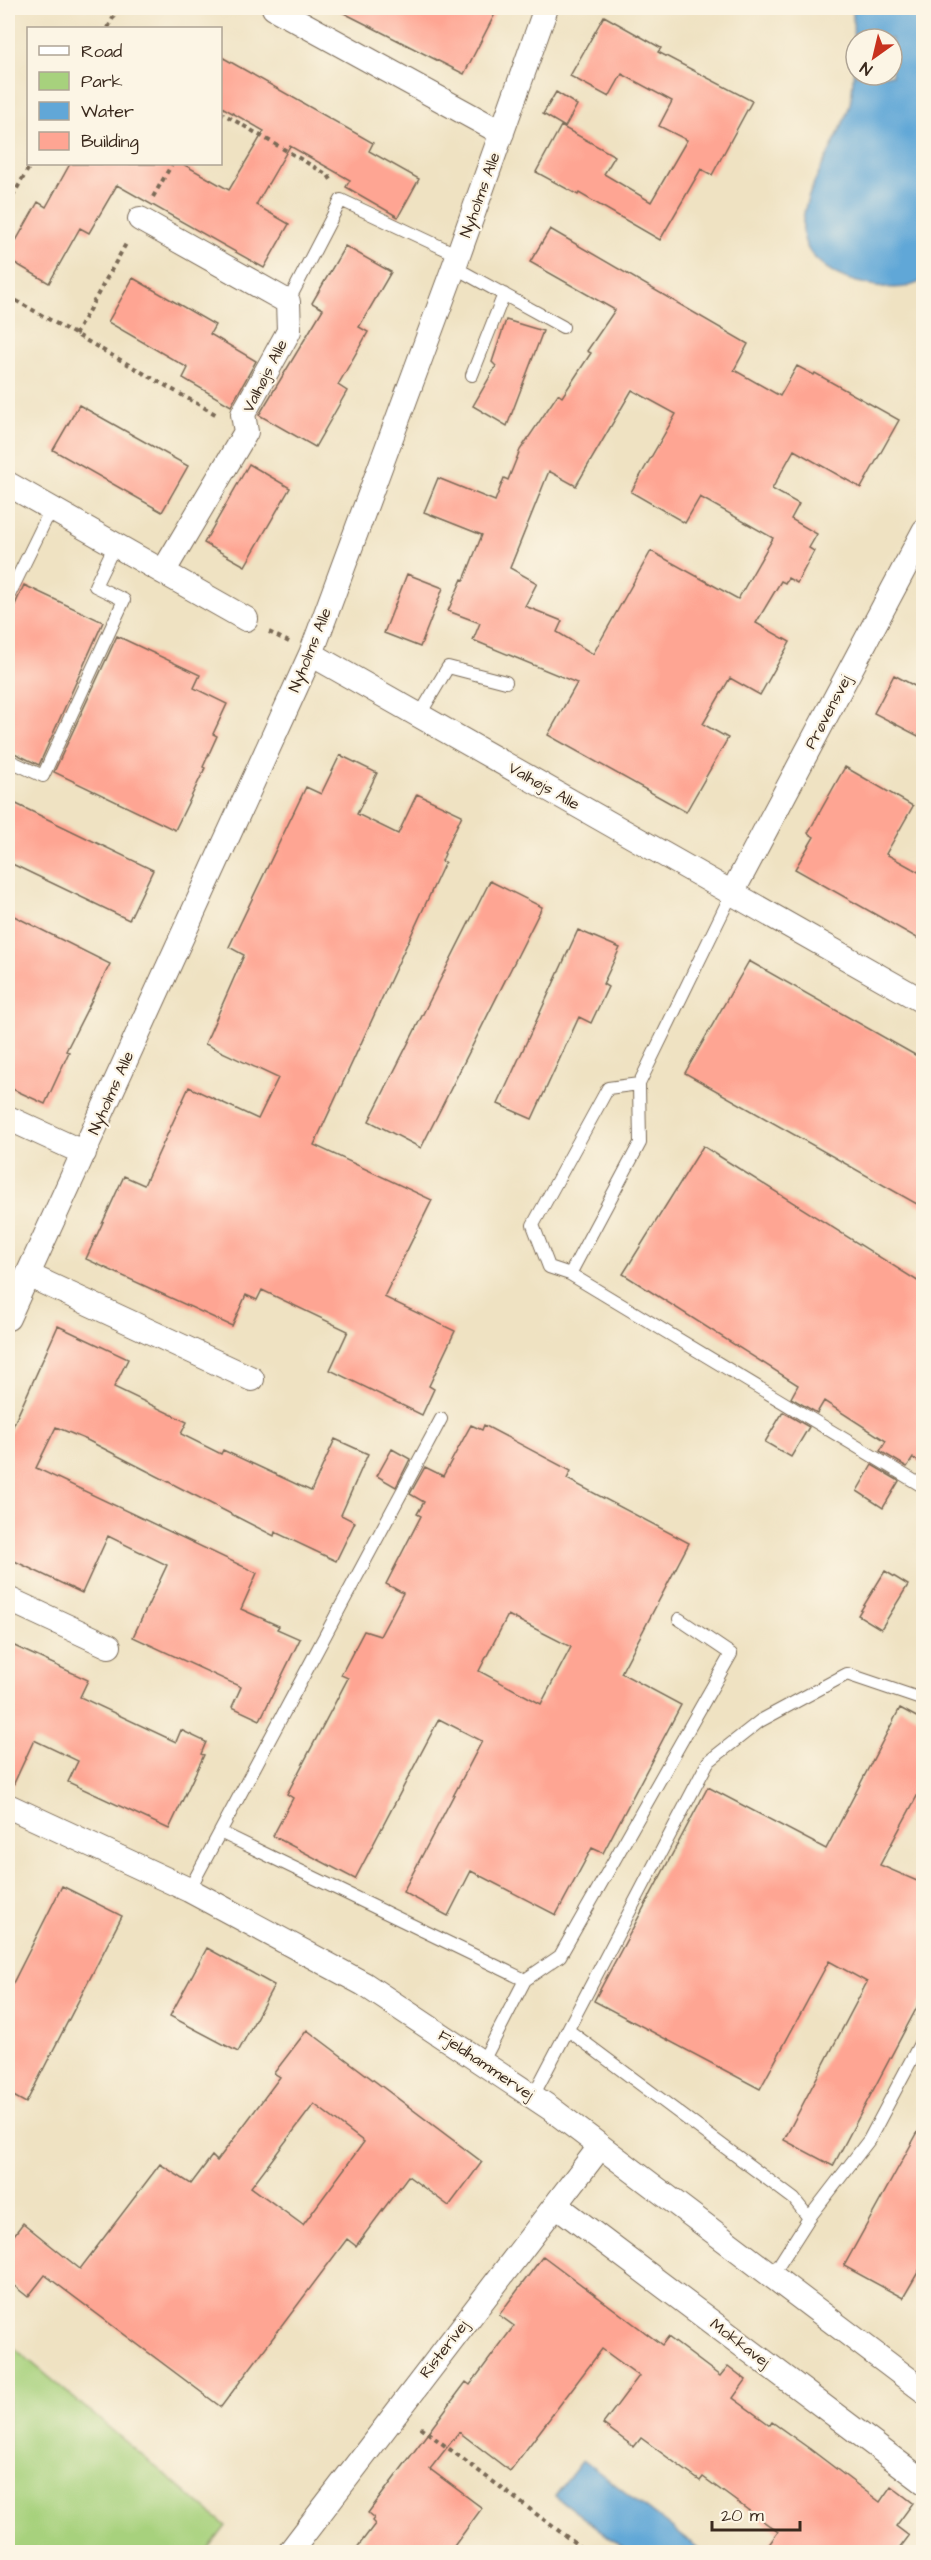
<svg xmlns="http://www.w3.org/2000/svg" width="931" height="2560" font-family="'Architects Daughter',sans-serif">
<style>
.green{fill:#a7d17d;stroke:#717e4e;stroke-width:1.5}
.water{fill:#61a7d7;stroke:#4e687a;stroke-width:1.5;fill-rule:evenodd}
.building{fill:#fea593;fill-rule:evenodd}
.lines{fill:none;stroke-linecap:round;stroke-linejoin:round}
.service-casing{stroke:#7a6a57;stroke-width:14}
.minor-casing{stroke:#7a6a57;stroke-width:26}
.path{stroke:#7a6a57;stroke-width:4;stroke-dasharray:4.5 4.5;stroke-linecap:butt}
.service{stroke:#fff;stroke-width:12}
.minor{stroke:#fff;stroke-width:24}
.labels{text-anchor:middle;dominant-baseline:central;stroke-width:4.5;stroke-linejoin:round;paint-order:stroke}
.street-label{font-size:16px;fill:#3b2a1e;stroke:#fcf5e5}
</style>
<rect width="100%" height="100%" fill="#fcf5e5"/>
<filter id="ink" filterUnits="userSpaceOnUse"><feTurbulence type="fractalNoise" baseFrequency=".0167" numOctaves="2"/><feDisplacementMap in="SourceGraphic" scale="12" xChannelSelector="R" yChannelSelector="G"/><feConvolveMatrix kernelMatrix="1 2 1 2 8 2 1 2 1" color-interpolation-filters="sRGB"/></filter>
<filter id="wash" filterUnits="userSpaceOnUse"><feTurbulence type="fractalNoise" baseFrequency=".008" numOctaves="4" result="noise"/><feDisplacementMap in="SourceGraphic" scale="24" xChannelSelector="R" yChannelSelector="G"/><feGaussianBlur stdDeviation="1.35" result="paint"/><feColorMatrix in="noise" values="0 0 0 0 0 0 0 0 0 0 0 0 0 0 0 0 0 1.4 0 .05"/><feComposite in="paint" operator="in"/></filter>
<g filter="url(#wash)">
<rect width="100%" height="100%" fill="#efe2c2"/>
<path class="green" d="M 12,2346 L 226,2526 L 206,2552 L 8,2552 L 8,2351 Z"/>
<path class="water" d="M 853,8 L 923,8 L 923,280 C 904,293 879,287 857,282 C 841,278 830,272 818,261 C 772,222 843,145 851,99 C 856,69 853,37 853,8 ZM 856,39 L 892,39 L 892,75 L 856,75 Z
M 583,2460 L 703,2552 L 629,2552 L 555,2496 Z"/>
<g id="blocks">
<path class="building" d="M 334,8 L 498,8 L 464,74 Z
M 604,16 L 661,48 L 658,52 L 752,101 L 712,175 L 701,169 L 660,240 L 579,193 L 578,195 L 536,172 L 561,126 L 615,156 L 604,174 L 651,202 L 687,140 L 659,126 L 672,101 L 622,74 L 609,97 L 570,76 Z
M 220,56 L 373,143 L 369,151 L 419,179 L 398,217 L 346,187 L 350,180 L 290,146 L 256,205 L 289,224 L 264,268 L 117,185 L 89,233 L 80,228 L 49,283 L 8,259 L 8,255 L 38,202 L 46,207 L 70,164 L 183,164 L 229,190 L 264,131 L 220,106 Z
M 556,92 L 577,105 L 565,127 L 543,114 Z
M 550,229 L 748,344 L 734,370 L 780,396 L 797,366 L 814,375 L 815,373 L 899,420 L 861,488 L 794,450 L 772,489 L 799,504 L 791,519 L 817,534 L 809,548 L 814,551 L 797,583 L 788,578 L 785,583 L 781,581 L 756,623 L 790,642 L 760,695 L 730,678 L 703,724 L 728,738 L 686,812 L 548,735 L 577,683 L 473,640 L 480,623 L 448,611 L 462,579 L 464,580 L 482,535 L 424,512 L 438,478 L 495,501 L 504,478 L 508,480 L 520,450 L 558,394 L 562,397 L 591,353 L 587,351 L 615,310 L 530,262 ZM 632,390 L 676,414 L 631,492 L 685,523 L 700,497 L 773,538 L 738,599 L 651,551 L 593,654 L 557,632 L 562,621 L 525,606 L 537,583 L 510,568 L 549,471 L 576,486 Z
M 345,246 L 391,272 L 359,327 L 368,332 L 338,385 L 347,391 L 315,447 L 259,415 L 323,309 L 312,303 Z
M 133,278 L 215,325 L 210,334 L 256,361 L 231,406 L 183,378 L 188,368 L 108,322 Z
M 506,320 L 543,331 L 507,426 L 473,406 L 496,366 L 492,362 Z
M 79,405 L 188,466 L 162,512 L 53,450 Z
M 249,464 L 290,488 L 245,566 L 204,543 Z
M 407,574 L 443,588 L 420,647 L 384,633 Z
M 24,585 L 103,622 L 39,765 L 8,750 L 8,620 Z
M 117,636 L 200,675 L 194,688 L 227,704 L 213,734 L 217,736 L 203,767 L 205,768 L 175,830 L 54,772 Z
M 894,675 L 924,691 L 924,739 L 874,713 Z
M 340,755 L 377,773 L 357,814 L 398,834 L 417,794 L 462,815 L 444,853 L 445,854 L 442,861 L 445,862 L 314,1145 L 432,1200 L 384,1297 L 455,1331 L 429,1386 L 434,1389 L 422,1415 L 330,1370 L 348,1331 L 262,1290 L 257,1300 L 246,1295 L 232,1326 L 86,1259 L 124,1176 L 144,1185 L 189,1087 L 258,1119 L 278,1078 L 205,1044 L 244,955 L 229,947 L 306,787 L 321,794 Z
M 845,767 L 913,806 L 886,854 L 924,875 L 924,942 L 795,869 L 814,837 L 808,833 Z
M 8,800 L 153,870 L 129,920 L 8,862 Z
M 490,881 L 542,907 L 421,1148 L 369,1121 Z
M 8,913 L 110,964 L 66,1051 L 69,1052 L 45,1104 L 8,1087 Z
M 578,930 L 620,948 L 603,984 L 608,987 L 591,1023 L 579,1017 L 532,1119 L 498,1104 Z
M 749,961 L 924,1060 L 924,1208 L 685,1073 Z
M 703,1146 L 924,1285 L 924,1465 L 913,1458 L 907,1467 L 880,1451 L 886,1441 L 824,1401 L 817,1413 L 791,1398 L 798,1385 L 623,1274 Z
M 58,1326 L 128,1359 L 114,1387 L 187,1422 L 181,1434 L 221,1454 L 223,1450 L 311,1491 L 335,1439 L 368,1454 L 341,1515 L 355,1522 L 336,1561 L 275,1532 L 274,1536 L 87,1440 L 56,1427 L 36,1468 L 257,1573 L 241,1609 L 279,1626 L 277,1629 L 300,1639 L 260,1720 L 232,1707 L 241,1687 L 133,1637 L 167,1565 L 108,1536 L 82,1593 L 8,1558 L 8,1437 Z
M 783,1412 L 809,1427 L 791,1457 L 765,1442 Z
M 471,1425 L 482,1430 L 484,1425 L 571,1471 L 567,1479 L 689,1543 L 621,1673 L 681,1705 L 603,1853 L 592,1848 L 556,1915 L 471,1871 L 448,1916 L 403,1892 L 482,1741 L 439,1719 L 355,1879 L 273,1836 L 293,1798 L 287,1794 L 348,1678 L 341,1675 L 364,1631 L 380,1636 L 403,1593 L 386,1584 L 421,1516 L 417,1514 L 424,1502 L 410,1494 L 425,1467 L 443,1476 ZM 508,1615 L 571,1647 L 541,1704 L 479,1671 Z
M 392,1449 L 410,1459 L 396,1487 L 377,1476 Z
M 872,1465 L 899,1481 L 883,1508 L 857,1491 Z
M 885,1571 L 908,1585 L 881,1629 L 858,1615 Z
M 8,1643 L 88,1680 L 80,1697 L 176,1742 L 181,1730 L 206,1742 L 201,1754 L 204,1755 L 169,1829 L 68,1782 L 78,1761 L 34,1740 L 10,1792 L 8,1792 Z
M 900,1708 L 924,1721 L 924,1783 L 880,1865 L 924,1884 L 924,1994 L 833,2166 L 784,2140 L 867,1982 L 829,1961 L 760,2089 L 594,2001 L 708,1787 L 826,1849 Z
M 62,1886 L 122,1916 L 26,2103 L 8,2093 L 8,1993 Z
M 207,1948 L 274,1985 L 238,2052 L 170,2016 Z
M 307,2030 L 482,2162 L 449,2206 L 408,2176 L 356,2246 L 347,2239 L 221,2407 L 45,2275 L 28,2297 L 8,2281 L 8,2243 L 23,2223 L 80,2269 L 160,2164 L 191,2184 L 212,2156 L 217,2161 L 280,2077 L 274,2073 ZM 314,2104 L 364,2142 L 303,2225 L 251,2187 Z
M 924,2121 L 924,2262 L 903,2298 L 844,2266 Z
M 543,2256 L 662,2345 L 668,2337 L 720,2376 L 728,2366 L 746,2380 L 733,2398 L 770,2425 L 772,2422 L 810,2449 L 880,2502 L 891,2486 L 913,2503 L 896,2526 L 909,2536 L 896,2553 L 763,2553 L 778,2532 L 703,2477 L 700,2481 L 641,2438 L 634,2447 L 603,2424 L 639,2376 L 602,2349 L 510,2471 L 459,2432 L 430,2469 L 482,2508 L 449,2553 L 353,2553 L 375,2524 L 372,2521 L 374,2518 L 368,2513 L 466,2382 L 470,2385 L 514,2326 L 499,2315 Z"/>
</g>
</g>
<g filter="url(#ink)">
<use href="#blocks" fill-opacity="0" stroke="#7a6a57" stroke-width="1.5"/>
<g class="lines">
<defs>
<path id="service" d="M 454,267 L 563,327
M 288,302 L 341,200 L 458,255
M 472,375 L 504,294
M 8,597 L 51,509
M 419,716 L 448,667 L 506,682
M 8,760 L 43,776 L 124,600 L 95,586 L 115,545
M 639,1084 L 608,1088 L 533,1225 L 549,1267 L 570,1274 L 924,1487
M 570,1274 L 640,1143 L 639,1084 L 732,893
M 220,1832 L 525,1980 L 482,2063
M 189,1890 L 441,1419
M 525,1980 L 560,1956 L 731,1654 L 679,1619
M 568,2030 L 794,2199 L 809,2218 L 772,2276
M 533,2096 L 708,1762 L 760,1721 L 847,1674 L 924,1700
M 809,2218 L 869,2140 L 924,2036"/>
<path id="minor" d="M 274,8 L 502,133
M 140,219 L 288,302 L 289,331 L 243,414 L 246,432 L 163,572
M 8,484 L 246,619
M 311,654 L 924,1002
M 732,893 L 924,531
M 8,1118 L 84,1153
M 28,1275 L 252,1379
M 8,1318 L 311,654 L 454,267 L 546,8
M 8,1599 L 109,1646
M 8,1806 L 189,1890 L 364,1984 L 550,2108 L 924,2391
M 556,2205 L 924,2482
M 290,2552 L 600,2147"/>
</defs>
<use href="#service" class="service-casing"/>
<use href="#minor" class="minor-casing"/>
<path class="path" d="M 108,28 L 118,8
M 220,112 L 328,175 L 333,183
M 153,197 L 172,164
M 8,204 L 31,164
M 8,296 L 217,415
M 75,335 L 127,242
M 269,632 L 289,642
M 420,2427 L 587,2552"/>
<use href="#service" class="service"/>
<use href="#minor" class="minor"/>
</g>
</g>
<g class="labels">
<g class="street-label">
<text transform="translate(480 195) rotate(-70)">Nyholms Alle</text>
<text transform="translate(265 376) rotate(-63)">Valhøjs Alle</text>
<text transform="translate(310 650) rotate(-68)">Nyholms Alle</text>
<text transform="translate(828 712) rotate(-62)">Prøvensvej</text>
<text transform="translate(544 786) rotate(30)">Valhøjs Alle</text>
<text transform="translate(111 1093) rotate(-66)">Nyholms Alle</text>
<text transform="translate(486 2065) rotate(34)">Fjeldhammervej</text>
<text transform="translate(740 2343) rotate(37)">Mokkavej</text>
<text transform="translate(444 2349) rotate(-52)">Risterivej</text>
</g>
</g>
<rect width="931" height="2560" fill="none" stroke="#fcf5e5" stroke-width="30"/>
<rect x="27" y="27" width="195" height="138" fill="#fcf5e5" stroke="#afa495" stroke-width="1.5"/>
<rect x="39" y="46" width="30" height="9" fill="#ffffff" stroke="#afa495" stroke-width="1.5"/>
<text x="81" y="57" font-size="18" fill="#3b2a1e">Road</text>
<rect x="39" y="72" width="30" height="18" fill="#a7d17d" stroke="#afa495" stroke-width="1.5"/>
<text x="81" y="87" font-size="18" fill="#3b2a1e">Park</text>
<rect x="39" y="102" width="30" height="18" fill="#61a7d7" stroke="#afa495" stroke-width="1.5"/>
<text x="81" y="117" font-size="18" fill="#3b2a1e">Water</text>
<rect x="39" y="132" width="30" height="18" fill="#fea593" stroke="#afa495" stroke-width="1.5"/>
<text x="81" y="147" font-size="18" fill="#3b2a1e">Building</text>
<g transform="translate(874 57) rotate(214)"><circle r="28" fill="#fcf5e5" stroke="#afa495" stroke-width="1.5"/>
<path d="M0-4.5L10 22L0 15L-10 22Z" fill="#c8321e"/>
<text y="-9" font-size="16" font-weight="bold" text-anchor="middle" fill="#3b2a1e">N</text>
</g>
<path d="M712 2521v9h88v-9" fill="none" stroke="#3b2a1e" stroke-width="3"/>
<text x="721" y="2521" font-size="18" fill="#3b2a1e" stroke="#fcf5e5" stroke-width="4.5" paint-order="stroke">20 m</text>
</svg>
